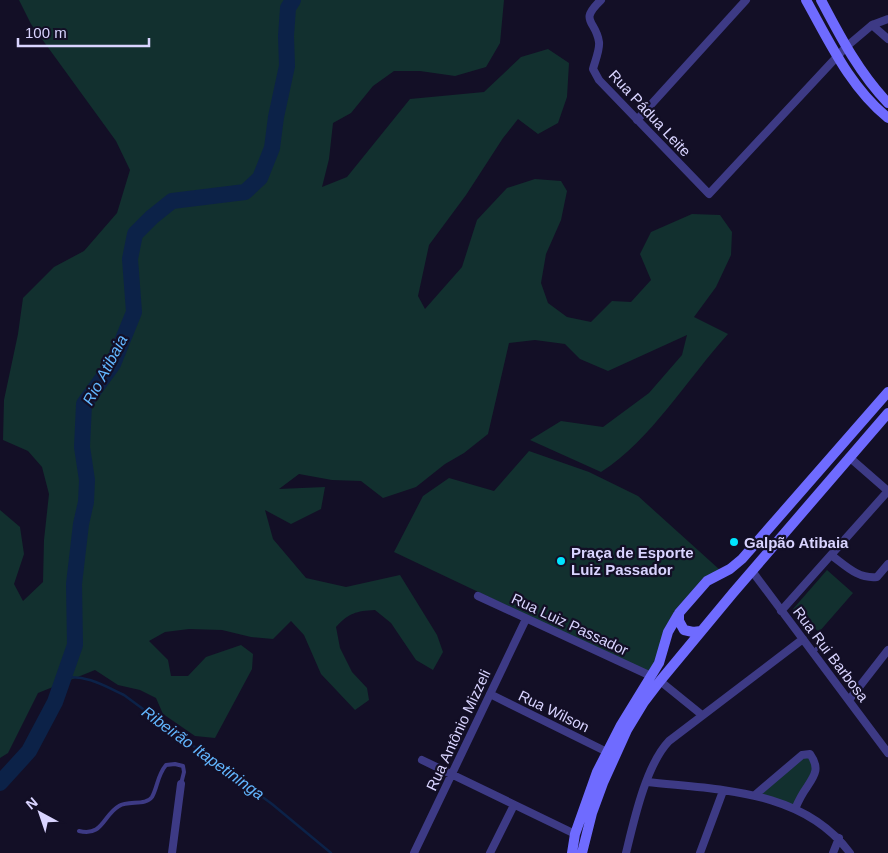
<svg xmlns="http://www.w3.org/2000/svg" width="888" height="853" font-family="Arial,sans-serif">
<style>
.green{fill:#12302f}
.lines{fill:none;stroke-linecap:round;stroke-linejoin:round}
.stream{stroke:#0c2248;stroke-width:2.5}
.river{stroke:#0c2248;stroke-width:16}
.lane{stroke:#3d3a85;stroke-width:4}
.street{stroke:#3d3a85;stroke-width:8}
.secondary{stroke:#6f6bff;stroke-width:10}
.poi-dot{fill:#00e5ff;stroke:#130f26;stroke-width:2}
.labels{text-anchor:middle;dominant-baseline:central;stroke-width:4.5;stroke-linejoin:round;paint-order:stroke}
.street-label{font-size:15px;fill:#d9d4ff;stroke:#130f26}
.poi-label{font-size:15px;font-weight:bold;fill:#d9d4ff;stroke:#130f26;text-anchor:start}
.water-label{font-size:16px;font-style:italic;fill:#62b6ff;stroke:#130f26}
</style>
<rect width="100%" height="100%" fill="#130f26"/>
<path class="green" d="M 19,0 L 504,0 L 500,43 L 486,67 L 455,76 L 420,71 L 394,71 L 373,86 L 351,113 L 333,123 L 329,159 L 322,187 L 347,177 L 410,99 L 484,92 L 521,57 L 548,49 L 569,63 L 567,97 L 558,123 L 538,134 L 518,119 L 503,138 L 466,195 L 429,245 L 418,296 L 425,309 L 462,267 L 477,220 L 507,188 L 535,179 L 561,181 L 567,191 L 561,220 L 546,254 L 541,283 L 548,303 L 567,317 L 591,322 L 612,301 L 631,302 L 651,280 L 640,254 L 651,232 L 692,214 L 720,215 L 732,232 L 731,255 L 716,287 L 694,317 L 728,334 C 688,378 651,440 601,472 L 530,440 L 561,421 L 603,427 L 649,393 L 682,355 L 687,335 L 608,371 L 580,359 L 565,344 L 535,340 L 509,343 L 488,434 L 464,453 L 445,464 L 416,487 L 383,498 L 361,481 L 332,480 L 299,474 L 279,489 L 325,487 L 321,509 L 291,524 L 265,510 L 273,539 L 306,578 L 346,587 L 400,575 L 437,635 L 443,652 L 433,670 L 416,660 L 391,623 L 375,610 C 356,611 349,613 336,627 L 340,648 L 352,672 L 367,688 L 369,700 L 355,710 L 321,674 L 304,635 L 291,621 L 273,639 L 251,637 L 222,630 L 189,629 L 165,632 L 149,641 L 168,660 L 171,676 L 188,676 L 206,657 L 241,645 L 253,654 L 252,669 L 215,738 L 195,736 L 163,714 L 156,698 L 140,690 L 118,685 L 95,670 L 38,693 L 8,753 L 0,758 L 0,510 L 20,527 L 24,554 L 14,584 L 23,601 L 43,582 L 44,540 L 49,494 L 42,467 L 28,451 L 3,440 L 4,400 L 18,334 L 23,298 L 54,267 L 84,251 L 117,213 L 130,170 L 116,141 L 31,24 Z
M 529,451 L 589,472 L 638,496 L 720,570 L 704,577 L 675,610 L 664,629 L 656,662 L 649,673 L 394,552 L 423,496 L 449,478 L 494,491 Z
M 827,570 L 853,593 L 819,632 L 793,609 Z
M 803,756 L 808,758 L 815,768 L 794,807 L 758,794 Z"/>
<g class="lines">
<path class="stream" d="M 64,678 C 85,674 105,686 124,695 L 272,804 L 331,853"/>
<path class="river" d="M 0,783 L 29,751 L 55,702 L 75,645 L 74,584 L 81,524 L 86,502 L 87,480 L 82,447 L 84,404 L 113,364 L 134,312 L 130,259 L 135,234 L 152,217 L 172,201 L 245,192 L 260,178 L 272,148 L 276,117 L 287,66 L 286,36 L 288,8 L 293,0"/>
<path class="lane" d="M 813,653 L 824,640
M 79,831 C 103,837 103,815 119,806 C 128,800 146,806 152,797 C 158,786 157,776 166,765 L 175,764 L 183,766 L 184,772 L 181,784"/>
<path class="street" d="M 601,0 C 578,22 596,20 599,42 C 600,50 595,61 593,69 L 599,80 L 709,194 L 846,47 L 872,25 L 888,19
M 872,25 L 888,39
M 637,120 L 746,0
M 849,457 L 888,491
M 831,555 C 846,566 858,579 877,577 L 888,564
M 752,571 L 888,753
M 478,596 L 651,676
M 781,611 L 888,491
M 660,681 L 702,715
M 490,694 L 607,752
M 849,700 L 888,650
M 422,760 L 575,834
M 647,782 C 718,790 803,789 850,853
M 755,795 L 802,755 L 810,754 C 820,768 815,775 807,787 C 802,794 798,802 795,809
M 172,853 L 181,784
M 414,853 L 526,619
M 490,853 L 514,805
M 626,853 C 634,820 646,765 669,741 L 803,639
M 700,853 L 723,791
M 833,853 L 839,838"/>
<path class="secondary" d="M 806,0 C 830,43 850,87 888,118
M 821,0 C 840,36 859,73 888,103
M 679,613 L 679,621 L 684,630 L 693,632 L 701,631
M 572,853 L 575,834 L 597,772 L 621,725 L 659,663 L 668,632 L 679,613 L 707,581 L 730,569 L 742,559 L 888,392
M 582,853 L 592,813 L 603,783 L 627,730 L 644,702 L 660,681 L 733,593 L 888,413"/>
</g>
<g class="poi-dot">
<circle cx="734" cy="542" r="5"/>
<circle cx="561" cy="561" r="5"/>
</g>
<g class="labels">
<g class="street-label">
<text transform="translate(650 113) rotate(47)">Rua Pádua Leite</text>
<text transform="translate(570 624) rotate(25)">Rua Luiz Passador</text>
<text transform="translate(831 654) rotate(53)">Rua Rui Barbosa</text>
<text transform="translate(554 711) rotate(26)">Rua Wilson</text>
<text transform="translate(458 730) rotate(-65)">Rua Antônio Mizzeli</text>
</g>
<g class="poi-label">
<text x="744" y="542">Galpão Atibaia</text>
<text x="571" y="552">Praça de Esporte<tspan x="571" dy="17">Luiz Passador</tspan></text>
</g>
<g class="water-label">
<text transform="translate(105 370) rotate(-62)">Rio Atibaia</text>
<text transform="translate(203 753) rotate(36)">Ribeirão Itapetininga</text>
</g>
</g>
<g transform="translate(40 813) rotate(320)" stroke="#130f26" stroke-width="4" paint-order="stroke">
<path d="M0-4L9 19L0 12L-9 19Z" fill="#d9d4ff"/>
<text y="-8" font-size="14" font-weight="bold" text-anchor="middle" fill="#d9d4ff">N</text>
</g>
<path d="M18 38v8h131v-8" fill="none" stroke="#d9d4ff" stroke-width="2.5"/>
<text x="25" y="38" font-size="15" fill="#d9d4ff" stroke="#130f26" stroke-width="4" paint-order="stroke">100 m</text>
</svg>
